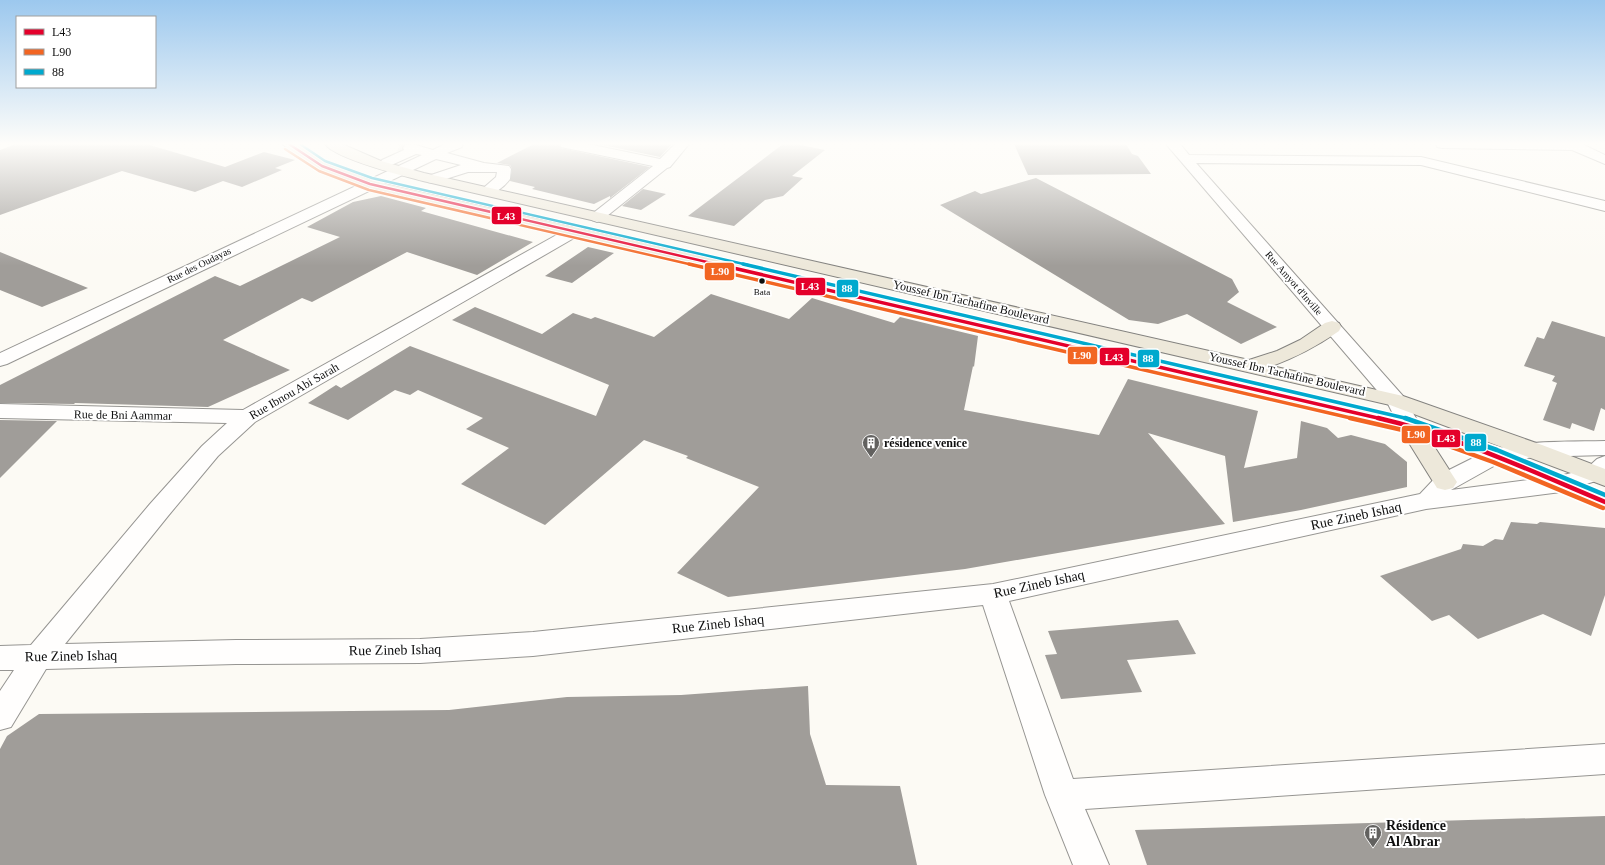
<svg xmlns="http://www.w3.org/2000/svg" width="1605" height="865" font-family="'Times New Roman',serif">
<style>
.building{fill:#a09d99}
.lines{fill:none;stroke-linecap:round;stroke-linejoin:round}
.minor-tunnel{stroke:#d8d7d2;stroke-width:15;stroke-dasharray:15 8;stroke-linecap:butt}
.minor-casing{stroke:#969592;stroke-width:2}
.major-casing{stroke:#83827f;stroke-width:2}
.minor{fill:#fffefd;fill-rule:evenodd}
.major{fill:#ede8da;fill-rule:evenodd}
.bus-1-far2-casing{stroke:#fff;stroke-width:4.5}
.bus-1-far1-casing{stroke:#fff;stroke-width:6}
.bus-1-casing{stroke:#fff;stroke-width:8}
.bus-2-far2-casing{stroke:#fff;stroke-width:4.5}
.bus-2-far1-casing{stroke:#fff;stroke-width:6}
.bus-2-casing{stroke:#fff;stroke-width:8}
.bus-3-far2-casing{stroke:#fff;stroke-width:4.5}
.bus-3-far1-casing{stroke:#fff;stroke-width:6}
.bus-3-casing{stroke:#fff;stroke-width:8}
.bus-1-far2{stroke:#e4002b;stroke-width:2.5}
.bus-1-far1{stroke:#e4002b;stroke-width:3.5}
.bus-1{stroke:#e4002b;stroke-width:4.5}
.bus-2-far2{stroke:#f26522;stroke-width:2.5}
.bus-2-far1{stroke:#f26522;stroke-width:3.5}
.bus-2{stroke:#f26522;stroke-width:4.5}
.bus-3-far2{stroke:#00a9ce;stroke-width:2.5}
.bus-3-far1{stroke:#00a9ce;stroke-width:3.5}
.bus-3{stroke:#00a9ce;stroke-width:4.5}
.bus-dot{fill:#0f0f0f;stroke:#fff;stroke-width:1.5}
.labels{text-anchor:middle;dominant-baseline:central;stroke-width:4;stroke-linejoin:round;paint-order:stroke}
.far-bus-label{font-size:9px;fill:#0f0f0f;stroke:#fff}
.far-street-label{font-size:10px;fill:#0f0f0f;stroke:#fff}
.street-label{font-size:12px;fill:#0f0f0f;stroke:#fff}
.poi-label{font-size:12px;font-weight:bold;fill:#0f0f0f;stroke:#fff;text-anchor:start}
.near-street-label{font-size:14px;fill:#0f0f0f;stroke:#fff}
.near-poi-label{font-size:14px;font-weight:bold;fill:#0f0f0f;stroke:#fff;text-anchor:start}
.line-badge{stroke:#fff;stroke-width:1.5}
.badge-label{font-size:11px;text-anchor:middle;font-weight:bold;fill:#fff}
</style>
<rect width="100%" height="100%" fill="#fcfaf4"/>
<path class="building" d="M 16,144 L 146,144 L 225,167 L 264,152 L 295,160 L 275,168 L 282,170 L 242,187 L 223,181 L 195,192 L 122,171 L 0,215 L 0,150 Z
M 534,144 L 559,144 L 561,148 L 650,167 L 610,198 L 610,196 L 594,204 L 532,189 L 535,187 L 510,181 L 512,169 L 510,165 L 497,163 Z
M 598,144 L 672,144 L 660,157 Z
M 783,144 L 796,144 L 825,150 L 792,176 L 803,178 L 783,196 L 765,200 L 734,226 L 688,216 Z
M 1014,144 L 1126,144 L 1132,154 L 1138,156 L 1151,174 L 1028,175 Z
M 1036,178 L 1232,279 L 1239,292 L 1227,302 L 1277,327 L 1241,344 L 1187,314 L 1158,324 L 1129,320 L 940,205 L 975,191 L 981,194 Z
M 643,189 L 666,194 L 641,210 L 622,206 Z
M 381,196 L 426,208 L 421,211 L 533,242 L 477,275 L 407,252 L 312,302 L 302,298 L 223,340 L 290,370 L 208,407 L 75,403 L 74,404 L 0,403 L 0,385 L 215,276 L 240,286 L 340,237 L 307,227 L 353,202 Z
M 588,247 L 614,253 L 572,283 L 545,276 Z
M 0,252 L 88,288 L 42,307 L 0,290 Z
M 711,294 L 789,319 L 812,298 L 894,323 L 900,317 L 978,336 L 974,367 L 973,366 L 964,410 L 1099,435 L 1128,379 L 1258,411 L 1244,468 L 1297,458 L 1301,421 L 1327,428 L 1338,438 L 1351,435 L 1385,444 L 1407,462 L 1407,487 L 1301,510 L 1233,522 L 1225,456 L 1148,433 L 1225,524 L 965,569 L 728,597 L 677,573 L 759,487 L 686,458 L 688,456 L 644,440 L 545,525 L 461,484 L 509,448 L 466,429 L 483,418 L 418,390 L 410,395 L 395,390 L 348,420 L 308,403 L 336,385 L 341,388 L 410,346 L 596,416 L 609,385 L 452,320 L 475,307 L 542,334 L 573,313 L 591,319 L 595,317 L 654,337 Z
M 1552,321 L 1605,337 L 1605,410 L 1601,408 L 1594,431 L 1572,423 L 1570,429 L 1543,420 L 1557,383 L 1552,381 L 1555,376 L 1524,366 L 1537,337 L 1544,339 Z
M 0,420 L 57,421 L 0,478 Z
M 1511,522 L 1537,524 L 1540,522 L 1605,528 L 1605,595 L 1591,636 L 1543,614 L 1478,639 L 1449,615 L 1432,621 L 1380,576 L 1461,549 L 1463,544 L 1483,546 L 1495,539 L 1503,540 Z
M 1178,620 L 1196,654 L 1127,660 L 1142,692 L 1061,699 L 1045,655 L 1057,654 L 1048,631 Z
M 808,686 L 810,734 L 826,785 L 900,786 L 917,865 L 0,865 L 0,749 L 7,736 L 39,714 L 449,710 L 567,697 L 681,695 Z
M 1605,816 L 1605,865 L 1147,865 L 1135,830 Z"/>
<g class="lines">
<path class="minor-tunnel" d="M 400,144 L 410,148"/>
<defs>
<path id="minor" d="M 412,144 L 433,150 L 445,144 L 463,144 L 462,147 L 447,153 L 484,163 L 509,166 L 511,169 L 510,179 C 504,187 492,197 482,194 L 480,191 L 496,177 L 497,172 L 468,172 L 433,183 L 428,182 L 426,179 L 428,176 L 461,165 L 436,159 L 7,364 L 0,366 L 0,353 L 422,155 L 416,154 L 387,167 L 382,166 L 380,163 L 382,160 L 404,150 L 403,148 L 405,145 Z
M 560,144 L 588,144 L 660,159 L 675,144 L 689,144 L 670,167 L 667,168 L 602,220 L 597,222 L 592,220 L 589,217 L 592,214 L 653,166 L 566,148 L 561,147 Z
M 1166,144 L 1180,144 L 1189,155 L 1421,157 L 1605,201 L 1605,211 L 1421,165 L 1196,163 L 1403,396 L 1420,425 L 1417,430 L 1409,432 L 1401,430 L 1387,402 Z
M 1436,144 L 1582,144 L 1605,155 L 1605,164 L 1572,150 L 1442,148 L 1437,147 Z
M 575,226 L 581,228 L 583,231 L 581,234 L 255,422 L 218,456 L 168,516 L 65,644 L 236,640 L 420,639 L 533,632 L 993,584 L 1420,494 L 1437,476 L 1487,451 C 1525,440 1566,442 1605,441 L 1605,455 L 1534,457 L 1501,462 L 1451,490 L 1560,476 L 1586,469 L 1597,459 L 1605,456 L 1605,477 L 1602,479 L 1561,492 L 1426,509 L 1009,601 L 1073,779 L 1605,744 L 1605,774 L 1085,809 L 1109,865 L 1073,865 L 1045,795 L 983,605 L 533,656 L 420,663 L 236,664 L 46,669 L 11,727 L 0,730 L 0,691 L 14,670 L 0,670 L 0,646 L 31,645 L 150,504 L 202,446 L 227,423 L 0,418 L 0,404 L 243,410 L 569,228 Z"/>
<path id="major" d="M 282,144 L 298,144 L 327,163 L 374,181 L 1417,420 L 1503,451 L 1605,493 L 1605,510 L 1487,461 L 1430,440 L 1457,482 L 1453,488 L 1445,490 L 1437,488 L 1401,430 L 365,187 L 317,169 Z
M 325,144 L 342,144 L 381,161 L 424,173 L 1249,360 L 1277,351 L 1300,340 L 1325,323 L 1332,321 L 1339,323 L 1341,327 L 1339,331 C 1317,346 1297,357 1272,366 L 1403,396 L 1542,445 L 1605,469 L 1605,486 L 1390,405 L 423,181 C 404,176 335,159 325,144 Z"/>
</defs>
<use href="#minor" class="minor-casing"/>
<use href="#major" class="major-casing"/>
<use href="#minor" class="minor"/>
<use href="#major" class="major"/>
<defs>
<path id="bus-1-far2" d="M 289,144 L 322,166 L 370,184 L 720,265"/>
<path id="bus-1-far1" d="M 716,264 L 1382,419"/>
<path id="bus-1" d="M 1378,418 C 1457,436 1531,471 1605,502"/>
<path id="bus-2-far2" d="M 285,149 L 319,171 L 369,190 L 693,265"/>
<path id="bus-2-far1" d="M 689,264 L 1355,419"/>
<path id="bus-2" d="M 1350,418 L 1407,431 L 1493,462 L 1603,508"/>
<path id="bus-3-far2" d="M 300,144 L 325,161 L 372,178 L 748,265"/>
<path id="bus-3-far1" d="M 743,264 L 1409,419"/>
<path id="bus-3" d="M 1405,418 L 1497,450 L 1605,495"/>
</defs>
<use href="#bus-1-far2" class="bus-1-far2-casing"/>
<use href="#bus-1-far1" class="bus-1-far1-casing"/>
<use href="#bus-1" class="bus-1-casing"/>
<use href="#bus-2-far2" class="bus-2-far2-casing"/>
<use href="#bus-2-far1" class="bus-2-far1-casing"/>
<use href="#bus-2" class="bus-2-casing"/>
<use href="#bus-3-far2" class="bus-3-far2-casing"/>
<use href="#bus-3-far1" class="bus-3-far1-casing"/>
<use href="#bus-3" class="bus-3-casing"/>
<use href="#bus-1-far2" class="bus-1-far2"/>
<use href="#bus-1-far1" class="bus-1-far1"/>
<use href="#bus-1" class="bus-1"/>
<use href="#bus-2-far2" class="bus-2-far2"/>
<use href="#bus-2-far1" class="bus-2-far1"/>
<use href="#bus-2" class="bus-2"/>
<use href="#bus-3-far2" class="bus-3-far2"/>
<use href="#bus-3-far1" class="bus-3-far1"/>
<use href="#bus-3" class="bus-3"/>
</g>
<linearGradient id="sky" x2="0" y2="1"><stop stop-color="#9cc8ee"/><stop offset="0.54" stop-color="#fefdfa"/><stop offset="1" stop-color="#fefdfa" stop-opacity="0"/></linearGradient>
<rect width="1605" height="266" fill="url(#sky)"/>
<defs>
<symbol id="building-pin" viewBox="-11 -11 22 30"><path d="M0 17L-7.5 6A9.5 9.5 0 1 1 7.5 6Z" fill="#62615f" stroke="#fff"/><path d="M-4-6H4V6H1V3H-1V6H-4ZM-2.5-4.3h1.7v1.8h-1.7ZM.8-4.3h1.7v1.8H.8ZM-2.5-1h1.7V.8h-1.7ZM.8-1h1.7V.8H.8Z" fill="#fff"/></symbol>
</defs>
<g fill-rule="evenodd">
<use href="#building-pin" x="861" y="433" width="20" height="27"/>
<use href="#building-pin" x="1363" y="823" width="20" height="27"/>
</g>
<circle class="bus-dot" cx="762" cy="281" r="3.5"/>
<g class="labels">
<g class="far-bus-label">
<text x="762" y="292">Bata</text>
</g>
<g class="far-street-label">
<text transform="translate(199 265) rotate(-26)">Rue des Oudayas</text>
<text transform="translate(1294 283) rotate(49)">Rue Amyot d'Inville</text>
</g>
<g class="street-label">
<text transform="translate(971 302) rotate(13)">Youssef Ibn Tachafine Boulevard</text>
<text transform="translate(1287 374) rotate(13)">Youssef Ibn Tachafine Boulevard</text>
<text transform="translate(294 391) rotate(-30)">Rue Ibnou Abi Sarah</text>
<text transform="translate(123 415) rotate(1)">Rue de Bni Aammar</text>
</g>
<g class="poi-label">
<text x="884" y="443">résidence venice</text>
</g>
<g class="near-street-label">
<text transform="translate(1356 516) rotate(-12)">Rue Zineb Ishaq</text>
<text transform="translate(1039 584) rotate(-12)">Rue Zineb Ishaq</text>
<text transform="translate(718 624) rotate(-6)">Rue Zineb Ishaq</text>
<text transform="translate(395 650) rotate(-1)">Rue Zineb Ishaq</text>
<text transform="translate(71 656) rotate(-1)">Rue Zineb Ishaq</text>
</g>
<g class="near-poi-label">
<text x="1386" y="825">Résidence<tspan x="1386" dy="16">Al Abrar</tspan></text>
</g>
</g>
<g class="line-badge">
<rect x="491" y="206" width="31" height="19" rx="4" fill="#e4002b"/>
<rect x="704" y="262" width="31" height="19" rx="4" fill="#f26522"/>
<rect x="795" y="277" width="31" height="19" rx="4" fill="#e4002b"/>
<rect x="836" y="279" width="23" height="19" rx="4" fill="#00a9ce"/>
<rect x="1067" y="346" width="31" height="19" rx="4" fill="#f26522"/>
<rect x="1099" y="347" width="31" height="19" rx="4" fill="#e4002b"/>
<rect x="1137" y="349" width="23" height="19" rx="4" fill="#00a9ce"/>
<rect x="1401" y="425" width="30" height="19" rx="4" fill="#f26522"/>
<rect x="1431" y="429" width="30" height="19" rx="4" fill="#e4002b"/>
<rect x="1464" y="433" width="23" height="19" rx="4" fill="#00a9ce"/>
</g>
<g class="badge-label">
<text x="506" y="220">L43</text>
<text x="720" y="275">L90</text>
<text x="810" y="290">L43</text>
<text x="847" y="292">88</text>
<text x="1082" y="359">L90</text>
<text x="1114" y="361">L43</text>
<text x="1148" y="362">88</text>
<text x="1416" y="438">L90</text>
<text x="1446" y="442">L43</text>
<text x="1476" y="446">88</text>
</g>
<rect x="16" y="16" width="140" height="72" fill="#ffffff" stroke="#9f9f9f"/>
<rect x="24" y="29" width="20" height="6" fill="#e4002b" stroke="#9f9f9f"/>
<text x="52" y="36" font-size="12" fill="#0f0f0f">L43</text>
<rect x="24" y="49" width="20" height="6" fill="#f26522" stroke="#9f9f9f"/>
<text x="52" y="56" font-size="12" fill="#0f0f0f">L90</text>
<rect x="24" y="69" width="20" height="6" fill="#00a9ce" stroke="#9f9f9f"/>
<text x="52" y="76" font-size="12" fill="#0f0f0f">88</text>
</svg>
